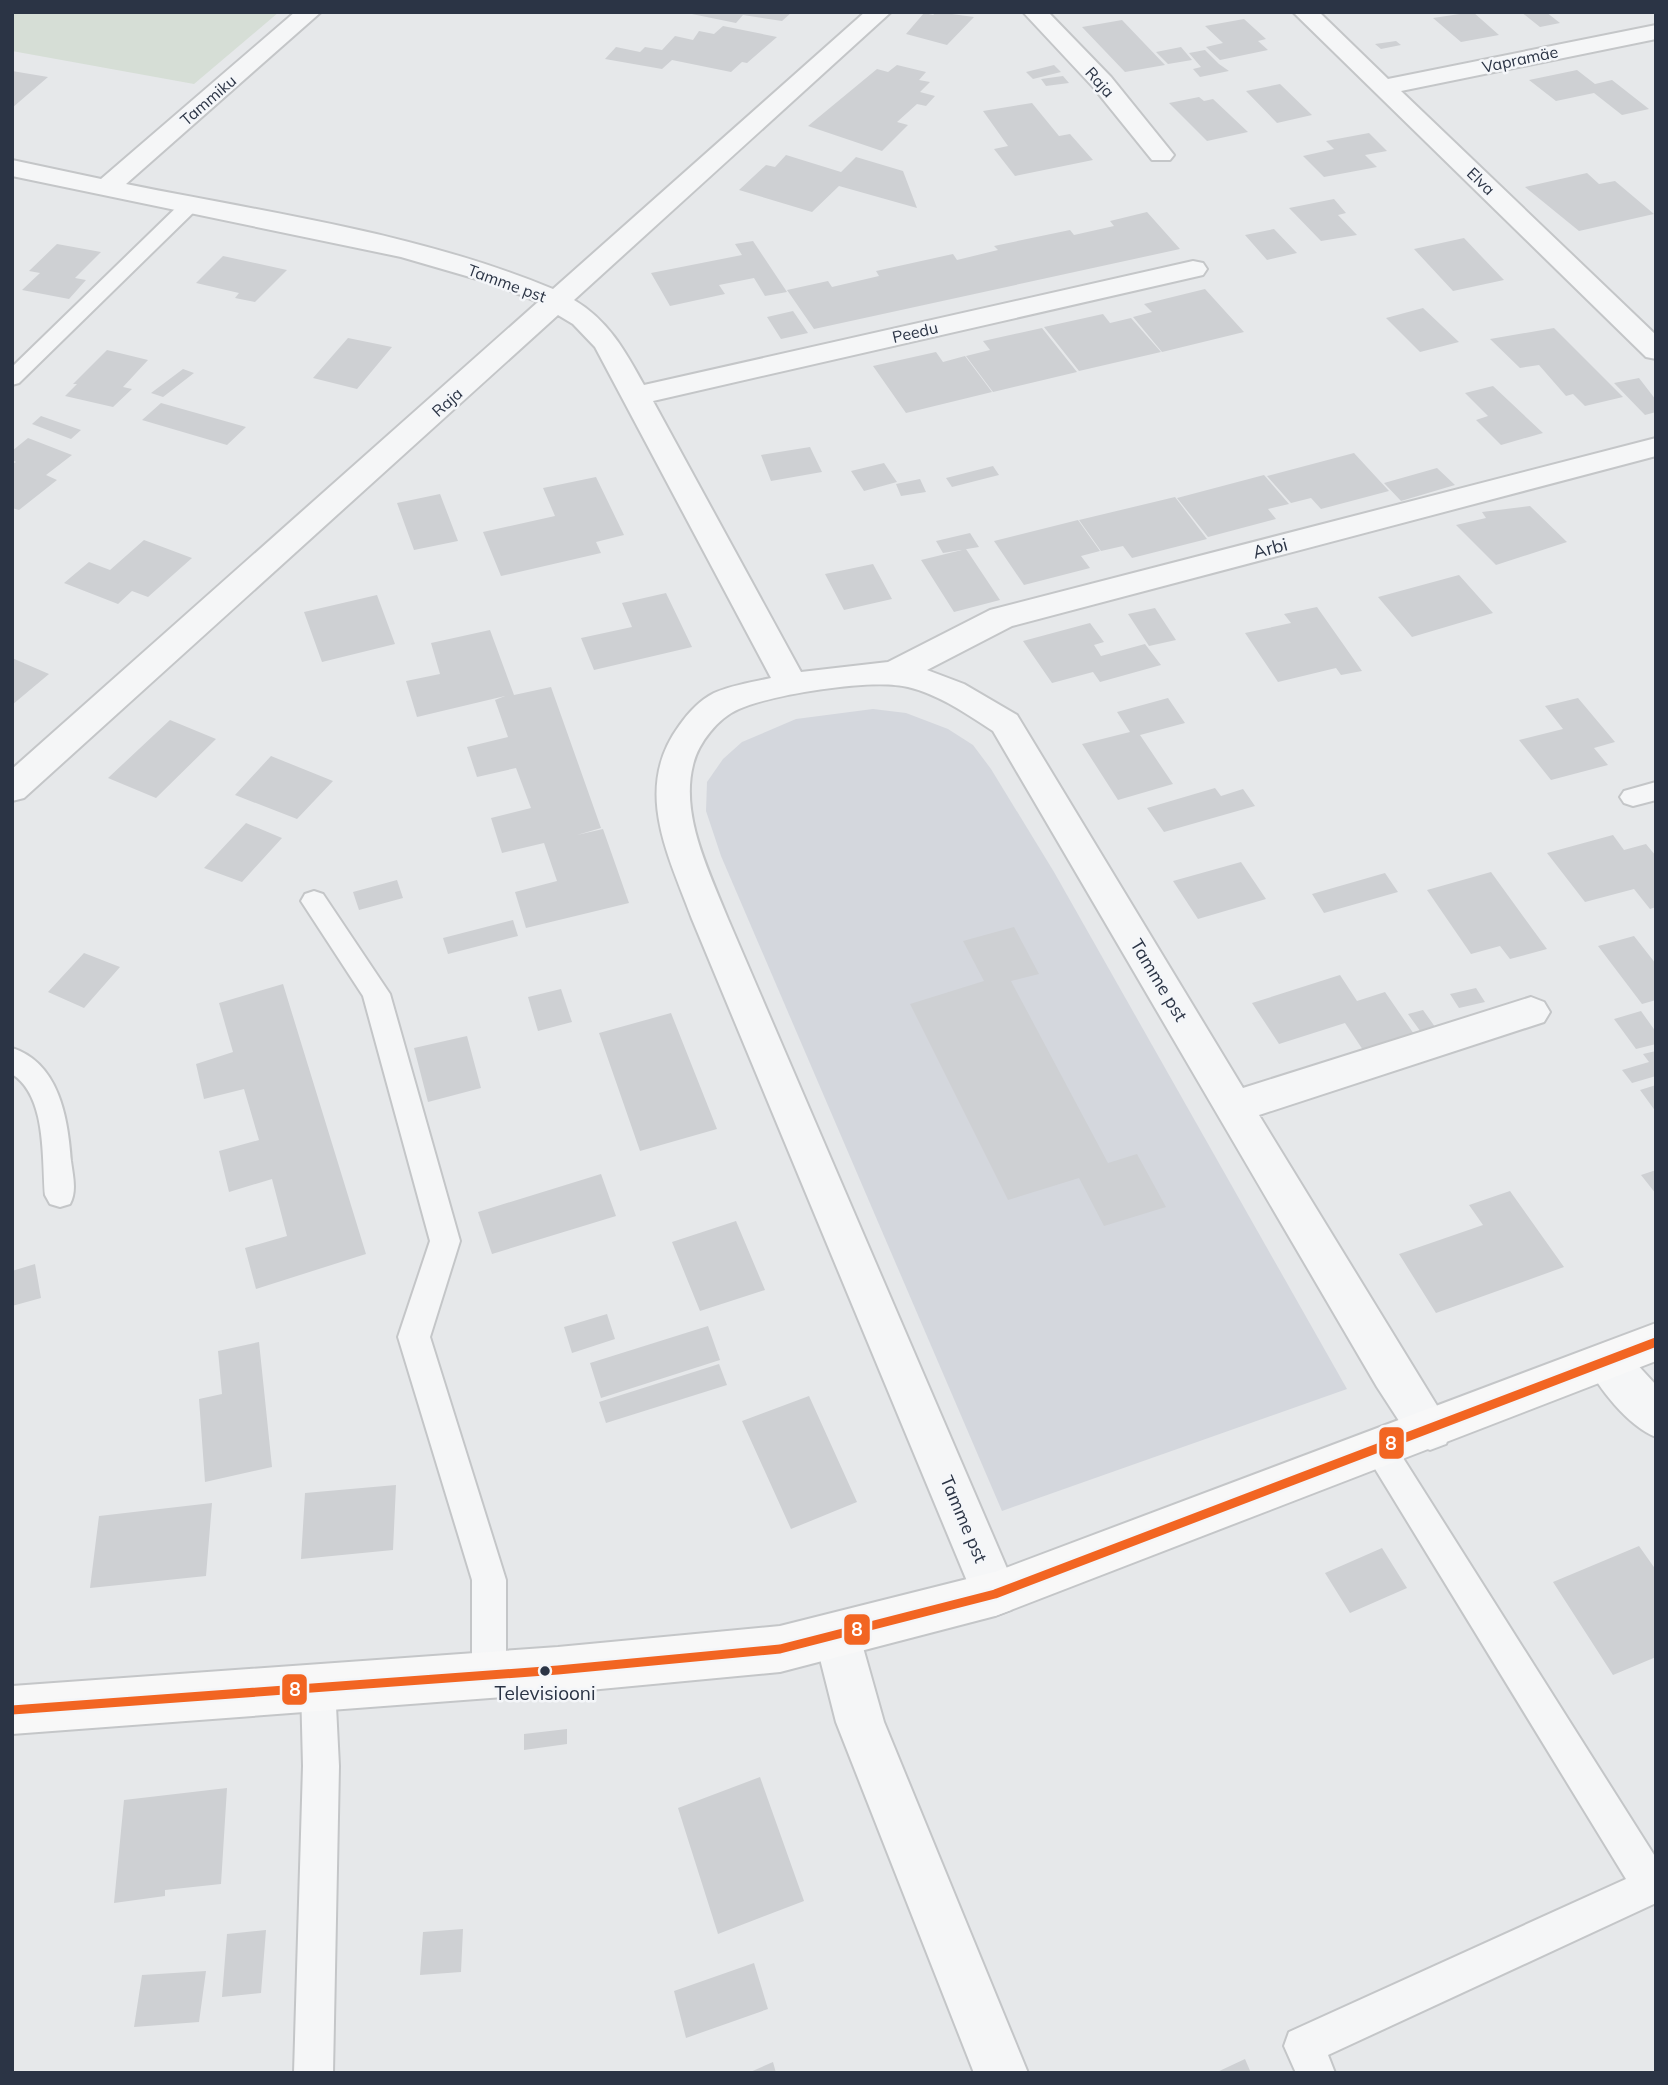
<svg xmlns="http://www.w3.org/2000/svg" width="1668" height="2085" font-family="Mulish,sans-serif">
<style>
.built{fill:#d4d7dd}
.green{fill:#d6ded6}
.building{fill:#ced0d3}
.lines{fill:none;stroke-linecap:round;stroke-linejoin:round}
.lane-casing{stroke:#c4c6c8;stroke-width:4}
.street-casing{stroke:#c4c6c8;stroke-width:4}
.secondary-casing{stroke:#c4c6c8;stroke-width:4}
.lane{fill:#f5f6f7;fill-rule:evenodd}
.street{fill:#f5f6f7;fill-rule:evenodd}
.secondary{fill:#f8f8f8;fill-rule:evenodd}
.bus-1-casing{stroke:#f4f6f9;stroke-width:14}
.bus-1{stroke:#f26522;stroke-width:9}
.bus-dot{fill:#2b3445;stroke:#f4f6f9;stroke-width:2.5}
.labels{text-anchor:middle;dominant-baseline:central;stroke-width:5;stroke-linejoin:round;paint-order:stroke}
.far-street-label{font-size:16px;fill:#2b3445;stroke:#f4f6f9}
.street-label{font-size:18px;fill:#2b3445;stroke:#f4f6f9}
.near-bus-label{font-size:19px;fill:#2b3445;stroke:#f4f6f9}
.line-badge{stroke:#f4f6f9;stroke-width:2.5}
.badge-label{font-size:19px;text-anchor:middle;font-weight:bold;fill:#fff}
</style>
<rect width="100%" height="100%" fill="#e6e8ea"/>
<path class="built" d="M 873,709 L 906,713 L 948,729 L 973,745 L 991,769 L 1054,872 L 1347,1389 L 1002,1511 L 721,856 L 706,811 L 707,782 L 723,759 L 742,742 L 796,719 Z"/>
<path class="green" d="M 12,12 L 279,12 L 194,84 L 12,51 Z"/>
<path class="building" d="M 682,12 L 792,12 L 782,21 L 743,15 L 736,23 Z
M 937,12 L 974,17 L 947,45 L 906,34 L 924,13 L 933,15 Z
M 1473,12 L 1499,35 L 1461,42 L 1433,18 Z
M 1521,12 L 1546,12 L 1560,23 L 1540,27 Z
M 1244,19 L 1266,39 L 1258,41 L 1268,50 L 1220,60 L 1206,47 L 1223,43 L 1205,26 Z
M 1122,20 L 1165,65 L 1125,72 L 1082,27 Z
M 723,26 L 777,37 L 747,63 L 742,62 L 731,72 L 672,60 L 662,69 L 605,59 L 616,47 L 640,52 L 645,47 L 662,50 L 675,36 L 693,40 L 699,31 L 714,34 Z
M 1396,41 L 1401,45 L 1381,49 L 1375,44 Z
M 1181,47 L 1192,60 L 1168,64 L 1156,52 Z
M 1205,50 L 1219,64 L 1229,71 L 1200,77 L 1193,69 L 1209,65 L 1201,67 L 1189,53 Z
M 897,65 L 926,72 L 919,80 L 930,82 L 920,92 L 935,96 L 926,106 L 917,104 L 897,122 L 908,125 L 882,151 L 808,126 L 877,69 L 888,72 Z
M 1054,65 L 1061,72 L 1033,79 L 1026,72 Z
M 1577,70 L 1595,84 L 1612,80 L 1649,109 L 1622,115 L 1594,93 L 1556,101 L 1529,80 Z
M 12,71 L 48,77 L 12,108 Z
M 1063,76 L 1069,83 L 1046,86 L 1041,79 Z
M 1280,84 L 1312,115 L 1277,123 L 1246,91 Z
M 1199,97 L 1204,101 L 1213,99 L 1248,132 L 1207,141 L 1169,103 Z
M 1032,103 L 1059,136 L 1070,134 L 1093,160 L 1015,176 L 994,149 L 1008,146 L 983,111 Z
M 1369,133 L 1387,151 L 1365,155 L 1377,167 L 1324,177 L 1303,156 L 1334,149 L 1326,141 Z
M 786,155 L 841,172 L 856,157 L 903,171 L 917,208 L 839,186 L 812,212 L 739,190 L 766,165 L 775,167 Z
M 1587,173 L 1599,184 L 1615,181 L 1654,214 L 1579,231 L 1525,187 Z
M 1334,199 L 1346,213 L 1338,215 L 1357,235 L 1321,241 L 1289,208 Z
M 1147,212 L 1180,249 L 814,329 L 787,290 L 828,281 L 832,287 L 879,276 L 876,271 L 953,254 L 957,260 L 998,250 L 994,246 L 1070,230 L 1074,235 L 1114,226 L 1110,221 Z
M 1274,229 L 1297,253 L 1267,260 L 1245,235 Z
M 1464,238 L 1482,257 L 1504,280 L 1453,291 L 1414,249 Z
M 753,241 L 787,292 L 765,296 L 754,278 L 719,285 L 725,294 L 670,306 L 651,273 L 742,255 L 735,244 Z
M 57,244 L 101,252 L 75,278 L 86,280 L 69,299 L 22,290 L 40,273 L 29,271 Z
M 223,256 L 287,270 L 255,302 L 235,298 L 239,293 L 196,283 Z
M 1205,289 L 1244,332 L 1162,352 L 1133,317 L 1152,312 L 1144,304 Z
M 1423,308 L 1459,342 L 1420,352 L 1386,318 Z
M 793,311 L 808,333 L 781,339 L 767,317 Z
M 1103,314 L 1110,323 L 1131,318 L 1161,352 L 1079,371 L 1044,327 Z
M 1042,328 L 1077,372 L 993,392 L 966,356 L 990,350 L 983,341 Z
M 1554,328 L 1623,397 L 1585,406 L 1573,394 L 1566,396 L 1539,365 L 1520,368 L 1490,339 Z
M 348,338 L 392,347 L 357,389 L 313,378 Z
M 107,350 L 148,360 L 123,387 L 132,389 L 113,407 L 65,396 L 77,384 L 73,384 Z
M 936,352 L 943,362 L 965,356 L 992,392 L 906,413 L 873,366 Z
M 183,369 L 194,373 L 163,397 L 151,393 Z
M 1639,378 L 1656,400 L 1656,412 L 1645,415 L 1614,383 Z
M 1493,386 L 1543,433 L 1501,445 L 1476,420 L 1488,416 L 1465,393 Z
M 161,403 L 246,427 L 227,445 L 142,420 Z
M 41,416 L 81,430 L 71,439 L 32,424 Z
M 28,438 L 72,455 L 46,475 L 57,480 L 19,510 L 12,508 L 12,464 L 16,462 L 12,460 L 12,451 Z
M 810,447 L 822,472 L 771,481 L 761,455 Z
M 1354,453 L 1389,491 L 1321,509 L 1311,498 L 1291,503 L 1267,476 Z
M 884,463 L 897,482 L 864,491 L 851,471 Z
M 993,466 L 999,475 L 952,487 L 946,478 Z
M 1437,468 L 1455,485 L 1401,501 L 1384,483 Z
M 1264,475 L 1289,504 L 1268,509 L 1276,519 L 1208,537 L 1177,498 Z
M 596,477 L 624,535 L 596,542 L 601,553 L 501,576 L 483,532 L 555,516 L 543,488 Z
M 920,479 L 926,492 L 901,496 L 896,484 Z
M 440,494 L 458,541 L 414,550 L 397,503 Z
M 1175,497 L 1207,539 L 1132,558 L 1123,546 L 1101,551 L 1079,520 Z
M 1530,506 L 1567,542 L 1496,565 L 1456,525 L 1486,518 L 1482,512 Z
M 1078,520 L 1100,551 L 1081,556 L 1090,568 L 1024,585 L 994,541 Z
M 970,533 L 979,547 L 943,553 L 936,541 Z
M 144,540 L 192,558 L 148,597 L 132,591 L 118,604 L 64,583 L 89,562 L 110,570 Z
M 966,549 L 1000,600 L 954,612 L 921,560 Z
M 873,564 L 892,599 L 844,610 L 825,574 Z
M 1459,575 L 1493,613 L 1412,637 L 1378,597 Z
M 666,593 L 692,647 L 594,670 L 581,638 L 632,627 L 622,603 Z
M 377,595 L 395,644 L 322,662 L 304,612 Z
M 1317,607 L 1362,671 L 1341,675 L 1336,668 L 1278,682 L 1245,633 L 1291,623 L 1284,614 Z
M 1155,608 L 1176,640 L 1149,646 L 1128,614 Z
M 1090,623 L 1104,642 L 1094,645 L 1101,656 L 1145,644 L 1161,665 L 1100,682 L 1093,672 L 1052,683 L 1023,641 Z
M 490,630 L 514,695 L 551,687 L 601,828 L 577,835 L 603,829 L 629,903 L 526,928 L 515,892 L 557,881 L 544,843 L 502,853 L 491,818 L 531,808 L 516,768 L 477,777 L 467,747 L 508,737 L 495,700 L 505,696 L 417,717 L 406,681 L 440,674 L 431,643 Z
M 12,658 L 49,674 L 12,705 Z
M 1168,698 L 1185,723 L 1140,735 L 1173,784 L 1118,800 L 1082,744 L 1130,732 L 1117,712 Z
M 1578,698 L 1615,742 L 1594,748 L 1608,765 L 1551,780 L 1519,740 L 1563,729 L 1545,706 Z
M 170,720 L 216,739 L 156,798 L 108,778 Z
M 271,756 L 333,781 L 297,819 L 235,795 Z
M 1215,788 L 1221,796 L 1243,789 L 1255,806 L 1164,832 L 1147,808 Z
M 246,823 L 282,838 L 242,882 L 204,868 Z
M 1613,835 L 1624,850 L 1646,844 L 1656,856 L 1656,907 L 1650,909 L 1634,889 L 1585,902 L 1547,853 Z
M 1241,862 L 1266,899 L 1198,919 L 1173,881 Z
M 1491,872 L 1547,949 L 1510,959 L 1500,946 L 1471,954 L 1427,890 Z
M 1385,873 L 1398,892 L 1324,913 L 1312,894 Z
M 397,880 L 403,898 L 359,910 L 353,892 Z
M 513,920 L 518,936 L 448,954 L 443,938 Z
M 1014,927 L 1039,974 L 1011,981 L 1108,1163 L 1137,1154 L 1166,1207 L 1104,1226 L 1079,1178 L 1008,1200 L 910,1004 L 984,981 L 963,941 Z
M 1634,936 L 1656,964 L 1656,1000 L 1642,1004 L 1598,946 Z
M 84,953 L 120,967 L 84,1008 L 48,992 Z
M 1340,975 L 1357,1001 L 1385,992 L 1416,1037 L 1365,1053 L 1345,1023 L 1279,1044 L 1252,1003 Z
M 283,984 L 366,1254 L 256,1289 L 245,1248 L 287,1236 L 272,1179 L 229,1192 L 219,1151 L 259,1140 L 244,1089 L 204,1099 L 196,1064 L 233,1052 L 219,1003 Z
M 1476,988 L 1485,1002 L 1459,1008 L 1450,994 Z
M 561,989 L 572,1022 L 538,1031 L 528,997 Z
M 1423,1010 L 1438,1031 L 1423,1035 L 1408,1014 Z
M 1641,1011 L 1656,1032 L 1656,1044 L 1636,1049 L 1614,1019 Z
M 671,1013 L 717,1129 L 640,1151 L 599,1033 Z
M 467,1036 L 481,1088 L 428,1102 L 414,1048 Z
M 1656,1051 L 1656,1076 L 1632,1083 L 1622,1070 L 1649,1062 L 1643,1054 Z
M 1656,1085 L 1656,1112 L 1640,1090 Z
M 1656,1170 L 1656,1194 L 1641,1175 Z
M 601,1174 L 616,1216 L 492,1254 L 478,1212 Z
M 1510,1191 L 1564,1267 L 1436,1313 L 1399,1254 L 1483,1225 L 1469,1205 Z
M 736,1221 L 765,1290 L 700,1311 L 672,1242 Z
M 35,1264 L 41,1298 L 12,1306 L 12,1271 Z
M 607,1314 L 615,1339 L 572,1353 L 564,1327 Z
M 708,1326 L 720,1360 L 601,1398 L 590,1363 Z
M 259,1342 L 272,1467 L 205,1482 L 199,1399 L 222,1394 L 218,1351 Z
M 719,1364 L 727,1385 L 606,1423 L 599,1402 Z
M 809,1396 L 857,1502 L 791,1529 L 742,1421 Z
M 396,1485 L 393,1550 L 301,1559 L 305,1493 Z
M 212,1503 L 206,1576 L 90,1588 L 99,1516 Z
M 1639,1546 L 1656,1570 L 1656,1657 L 1613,1675 L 1553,1582 Z
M 1382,1548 L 1407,1588 L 1350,1613 L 1325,1573 Z
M 567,1729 L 567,1744 L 524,1750 L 524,1734 Z
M 760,1777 L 804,1901 L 718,1934 L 678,1808 Z
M 227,1788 L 221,1884 L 165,1890 L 165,1896 L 114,1903 L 124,1800 Z
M 463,1929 L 461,1972 L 420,1975 L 423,1932 Z
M 266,1930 L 261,1993 L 222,1997 L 227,1934 Z
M 754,1963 L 768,2009 L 686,2038 L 674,1991 Z
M 206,1971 L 199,2022 L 134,2027 L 142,1975 Z
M 1245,2059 L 1251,2073 L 1215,2073 Z
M 773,2062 L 776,2073 L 748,2073 Z"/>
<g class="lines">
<defs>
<path id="lane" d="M 191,198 L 201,204 L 198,208 L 19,383 L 12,385 L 12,367 L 184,200 Z
M 1656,782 L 1656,800 L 1633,806 L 1624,803 L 1620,797 L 1624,791 Z
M 314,891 L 323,894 L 390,994 L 460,1241 L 430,1337 L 506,1580 L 506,1673 L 501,1685 L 489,1690 L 477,1685 L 472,1673 L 472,1580 L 398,1337 L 430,1241 L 363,996 L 301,901 L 305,894 Z
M 12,1048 C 59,1063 68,1118 71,1161 C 73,1176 77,1191 70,1204 L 60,1207 L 50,1204 L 45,1195 C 42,1159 47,1096 12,1074 Z
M 1380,1434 L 1391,1439 L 1656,1858 L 1656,1903 L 1328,2055 L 1335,2073 L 1296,2073 L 1284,2046 L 1289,2032 L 1626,1879 L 1369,1459 L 1364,1449 L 1369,1439 Z
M 318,1669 L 330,1674 L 335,1686 L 339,1766 L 333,2073 L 294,2073 L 303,1766 L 301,1686 L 306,1674 Z"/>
<path id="street" d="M 295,12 L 321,12 L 126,184 C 269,213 418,233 553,289 L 865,12 L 891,12 L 574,300 C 609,321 625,351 644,385 L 1193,261 L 1203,263 L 1207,269 L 1203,275 L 653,401 L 801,672 L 888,662 L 990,610 L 1656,438 L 1656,456 L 1012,626 L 927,670 L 964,684 L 1017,715 L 1243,1088 L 1531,997 L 1544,1002 L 1550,1012 L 1544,1022 L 1259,1115 L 1452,1430 L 1446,1444 L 1430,1450 L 1414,1444 L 1377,1387 L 993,731 C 967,714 938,694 908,687 C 873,678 773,694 739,709 C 718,718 698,743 693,765 C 680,816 710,873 728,919 L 1018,1594 L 1011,1610 L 995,1616 L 979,1610 L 692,919 C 668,854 633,789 679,726 C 688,713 700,700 714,693 C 732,685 753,682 771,678 L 595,347 L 573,324 L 558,315 L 24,798 L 12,801 L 12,769 L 538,302 L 494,284 L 401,257 L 12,176 L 12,160 L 101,179 Z
M 1023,12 L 1048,12 L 1111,77 L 1170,150 L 1174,155 L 1170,160 L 1152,160 L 1093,87 Z
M 1293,12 L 1319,12 L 1388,79 L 1656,25 L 1656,39 L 1401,91 L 1656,335 L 1656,359 L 1646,357 Z
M 1607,1342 L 1622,1348 L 1656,1385 L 1656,1437 C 1628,1426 1598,1388 1585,1361 L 1592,1348 Z
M 838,1612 L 855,1619 L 884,1722 L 1028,2073 L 974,2073 L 836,1722 L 814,1635 L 821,1619 Z"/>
<path id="secondary" d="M 1656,1323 L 1656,1361 L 995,1616 L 780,1672 L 558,1693 L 12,1734 L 12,1686 L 558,1647 L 780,1626 L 995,1572 Z"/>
</defs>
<use href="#lane" class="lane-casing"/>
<use href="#street" class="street-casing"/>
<use href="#secondary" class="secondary-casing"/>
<use href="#lane" class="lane"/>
<use href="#street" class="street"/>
<use href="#secondary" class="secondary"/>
<defs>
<path id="bus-1" d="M 12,1710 L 558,1670 L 780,1649 L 995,1594 L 1656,1342"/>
</defs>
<use href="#bus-1" class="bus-1-casing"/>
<use href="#bus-1" class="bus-1"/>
</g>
<circle class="bus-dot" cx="545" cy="1671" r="6"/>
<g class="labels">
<g class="far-street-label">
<text transform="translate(1520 59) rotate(-12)">Vapramäe</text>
<text transform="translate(1100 82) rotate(48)">Raja</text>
<text transform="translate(208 100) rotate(-41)">Tammiku</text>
<text transform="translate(1481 181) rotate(44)">Elva</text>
<text transform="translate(507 283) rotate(20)">Tamme pst</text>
<text transform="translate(915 332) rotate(-13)">Peedu</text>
<text transform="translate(447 402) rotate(-42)">Raja</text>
</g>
<g class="street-label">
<text transform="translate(1270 548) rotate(-15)">Arbi</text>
<text transform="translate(1159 980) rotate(59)">Tamme pst</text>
<text transform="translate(964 1519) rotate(67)">Tamme pst</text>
</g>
<g class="near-bus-label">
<text x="545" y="1693">Televisiooni</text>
</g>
</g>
<g class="line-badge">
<rect x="1378" y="1426" width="27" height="34" rx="7" fill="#f26522"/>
<rect x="843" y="1613" width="28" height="33" rx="7" fill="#f26522"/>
<rect x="281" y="1673" width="27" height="33" rx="7" fill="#f26522"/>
</g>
<g class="badge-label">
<text x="1391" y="1450">8</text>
<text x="857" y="1636">8</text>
<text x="295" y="1696">8</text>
</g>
<rect width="1668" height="2085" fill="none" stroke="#2b3445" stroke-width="28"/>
</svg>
